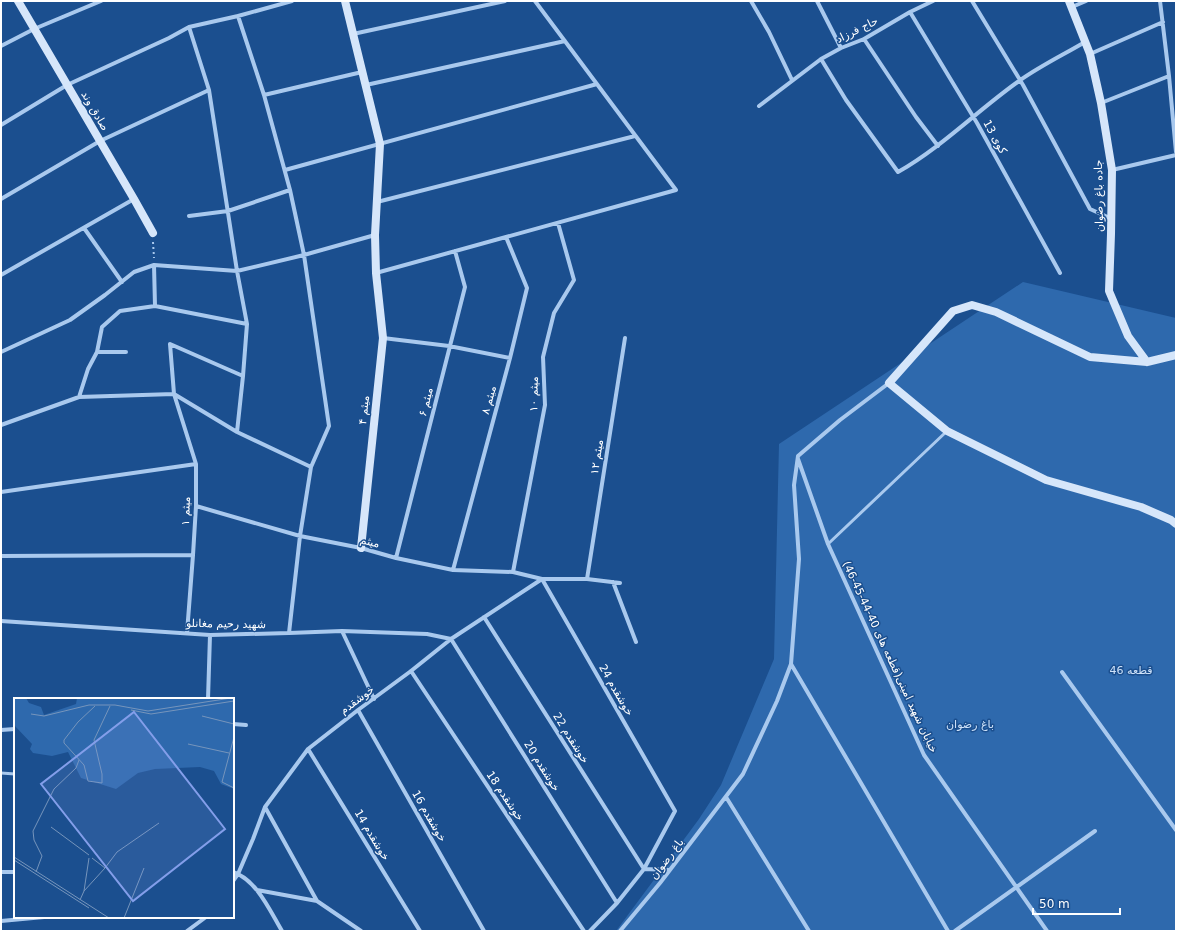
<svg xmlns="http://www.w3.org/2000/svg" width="1177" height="932" font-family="'DejaVu Sans','Noto Naskh Arabic',sans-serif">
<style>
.green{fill:#2e69ad}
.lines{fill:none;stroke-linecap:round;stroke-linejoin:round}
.path{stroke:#a9c9ee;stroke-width:2;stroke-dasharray:2 3;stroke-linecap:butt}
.lane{stroke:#a9c9ee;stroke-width:3}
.street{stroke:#a9c9ee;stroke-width:4}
.secondary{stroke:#d6e6fa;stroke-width:8}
.labels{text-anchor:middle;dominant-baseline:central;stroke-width:3;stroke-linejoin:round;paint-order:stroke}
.street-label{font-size:11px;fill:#fff;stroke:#1b4f8f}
.park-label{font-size:11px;fill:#cfe3fa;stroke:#1b4f8f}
.inset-road{fill:none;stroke:#7695bc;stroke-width:1}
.view{fill:#839eea;fill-opacity:0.15;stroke:#839eea;stroke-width:2}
.inset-edge{fill:none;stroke:#fff;stroke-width:2}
</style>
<rect width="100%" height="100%" fill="#1b4f8f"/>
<path class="green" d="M 1023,282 L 1176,318 L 1176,931 L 616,931 L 699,819 L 721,785 L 774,659 L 779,444 Z"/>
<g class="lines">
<path class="path" d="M 153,242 L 154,258"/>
<path class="lane" d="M 828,544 L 947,431
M 1,773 L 15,774"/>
<path class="street" d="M 751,1 L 769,32 L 792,80
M 817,1 L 841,48
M 972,1 L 1023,85 L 1090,209 L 1112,219
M 1160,1 L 1169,76 L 1176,152
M 1072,7 L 1086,1
M 910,12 L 977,123 L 1060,273
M 238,16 L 264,95 L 290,190 L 304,255 L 329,426 L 311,467 L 300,536 L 289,633
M 353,34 L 505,1
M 864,39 L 916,117 L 938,146
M 1,46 L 34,29 L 101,1
M 1090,54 L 1163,22
M 821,59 L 846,100 L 898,172 C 942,147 978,110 1019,81 C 1040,66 1063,55 1085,42
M 366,85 L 565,41
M 209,90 L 237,271 L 247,324 L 243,376 L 237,432
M 264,95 L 362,72
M 1101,103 L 1169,76
M 759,106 L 821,59 L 841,48 L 864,39 L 910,12 L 933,1
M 1,125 L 67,85 L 169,38 L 189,27 L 238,16 L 292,1
M 285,170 L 597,84
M 1112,170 L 1176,155
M 1,199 L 100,141 L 209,90 L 189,27
M 377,202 L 635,136
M 189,216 L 228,211 L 290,190
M 84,228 L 122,282
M 376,273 L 676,190 L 535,1
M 1,275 L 134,199
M 155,306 L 247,324
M 383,338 L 449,346 L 510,358
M 1,352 L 70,320 L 105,295 L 134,272 L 154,265 L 237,271 L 304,255 L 375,235
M 97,352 L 126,352
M 79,397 L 88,369 L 97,352 L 102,327 L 120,311 L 155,306 L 154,265
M 1,425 L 79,397 L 174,394 L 237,432 L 311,467
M 798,459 L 828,544 L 924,755 L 1047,931
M 1,492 L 196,464
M 196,506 L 300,536 L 361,548 L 396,558 L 453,570 L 513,572 L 542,579 L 587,579 L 620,583
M 1,556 L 193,555
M 396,558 L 465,287 L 455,251
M 453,570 L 510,358 L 527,288 L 506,237
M 513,572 L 545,405 L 543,357 L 554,313 L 574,280 L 558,223
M 542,579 L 675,811 L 644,869 L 669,870
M 587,579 L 625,338
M 613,582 L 636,642
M 484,617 L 644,869 L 617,903 L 590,931
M 1,621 L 210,635 L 289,633 L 342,631 L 427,634 L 451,639 L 617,903
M 342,631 L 374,699
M 187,633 L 193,555 L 196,506 L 196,464 L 174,394 L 170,344 L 243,376
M 791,664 L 948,931
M 411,671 L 584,931
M 1062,672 L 1176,830
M 208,699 L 210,635
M 358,710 L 484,931
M 233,724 L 246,725
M 1,730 L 15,729
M 308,749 L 420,931
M 726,797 L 809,931
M 265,807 L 317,901
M 1,872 L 15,872
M 233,872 C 257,880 270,911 282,931
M 233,881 L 238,874 L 253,839 L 265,807 L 308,749 L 358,710 L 411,671 L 451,639 L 542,579
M 257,890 L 317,901 L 361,931
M 1,921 L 44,917
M 187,931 L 206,917
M 620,931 L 660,883 L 743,774 L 777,701 L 791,664 L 799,559 L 794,485 L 798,456 L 840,420 L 889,383
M 955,931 L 1095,831"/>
<path class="secondary" d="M 18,1 L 134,199 L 153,233
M 345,1 L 380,144 L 375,235 L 376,273 L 383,338 L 361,548
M 1069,1 L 1090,54 L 1101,103 L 1112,170 L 1111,234 L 1109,291 L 1128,336 L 1147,362
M 1176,355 L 1147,362 L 1090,357 L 996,312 L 972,305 L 953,311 L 889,383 L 947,431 L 1046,480 L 1141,507 L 1171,520 L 1176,524"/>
</g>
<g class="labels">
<g class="street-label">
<text transform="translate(857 30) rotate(-26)">حاج فرزاد</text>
<text transform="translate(95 111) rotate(60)">صادق وند</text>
<text transform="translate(995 137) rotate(61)">کوی 13</text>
<text transform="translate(1099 196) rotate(-91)">جاده باغ رضوان</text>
<text transform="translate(534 394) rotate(-89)">۱۰ میثم</text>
<text transform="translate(489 400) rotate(-75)">۸ میثم</text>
<text transform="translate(426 402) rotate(-76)">۶ میثم</text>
<text transform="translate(364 410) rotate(-84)">۴ میثم</text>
<text transform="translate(597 457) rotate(-81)">۱۲ میثم</text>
<text transform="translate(186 511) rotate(-88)">۱ میثم</text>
<text transform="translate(370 542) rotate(14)">میثم</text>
<text transform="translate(226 624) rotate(1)">شهید رحیم مغانلو</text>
<text transform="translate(890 657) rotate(65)">خیابان شهید امینی(قطعه های 40-44-45-46)</text>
<text transform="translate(616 690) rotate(60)">خوشقدم 24</text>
<text transform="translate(357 700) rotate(-37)">خوشقدم</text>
<text transform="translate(571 738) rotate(58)">خوشقدم 22</text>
<text transform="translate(542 766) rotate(58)">خوشقدم 20</text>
<text transform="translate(505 796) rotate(56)">خوشقدم 18</text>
<text transform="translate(429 816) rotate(60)">خوشقدم 16</text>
<text transform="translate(372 835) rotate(59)">خوشقدم 14</text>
<text transform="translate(667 859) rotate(-53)">باغ رضوان</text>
</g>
<g class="park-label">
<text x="1131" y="670">قطعه 46</text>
<text x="970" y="724">باغ رضوان</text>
</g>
</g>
<g transform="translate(14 698)">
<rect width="220" height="220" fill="#1b4f8f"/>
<path d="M 0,0 L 12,0 L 15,5 L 27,9 L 30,17 L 62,6 L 63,0 L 220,0 L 220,91 L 207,86 L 200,73 L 186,69 L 141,71 L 124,75 L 102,91 L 67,80 L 54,54 L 38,58 L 19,55 L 16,51 L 18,46 L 0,27 Z" fill="#2e69ad"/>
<path class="inset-road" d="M 81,8 L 64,24 L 50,42 L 50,45 L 70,67 L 74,83 L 88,85 L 88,76 L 80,42 L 96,8M 117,12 L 137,16 L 220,3M 17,16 L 30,18 L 75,7 L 101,7 L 134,13 L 217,0M 188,18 L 220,26M 220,39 L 208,84 L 220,90M 174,46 L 215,55M 37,129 L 75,157M 0,159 L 95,220M 0,162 L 75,210M 91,170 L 103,154 L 145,125M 22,174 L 28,158 L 20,142 L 19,133 L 40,91 L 62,70 L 65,62M 70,193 L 91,170 L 78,160M 66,202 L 70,193 L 75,160M 110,220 L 130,170"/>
<path class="view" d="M 120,14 L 211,131 L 119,203 L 27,86 Z"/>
<rect width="220" height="220" class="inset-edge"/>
</g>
<rect width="1177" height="932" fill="none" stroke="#ffffff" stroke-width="4"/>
<path d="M1033 908v6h87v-6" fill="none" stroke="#ffffff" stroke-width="2"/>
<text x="1039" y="908" font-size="12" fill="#ffffff" stroke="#1b4f8f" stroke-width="3" paint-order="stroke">50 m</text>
</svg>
